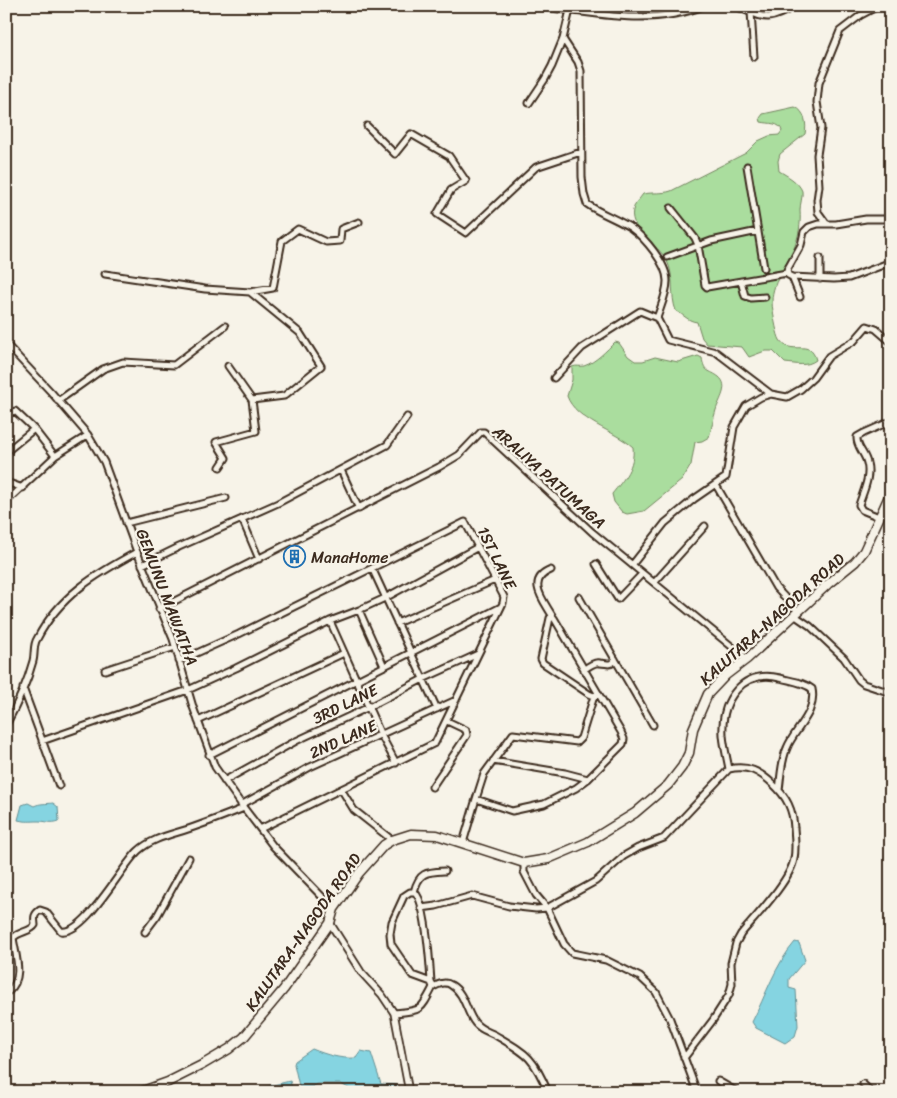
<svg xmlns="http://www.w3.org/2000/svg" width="897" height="1098" font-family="Sriracha,sans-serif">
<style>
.green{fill:#aadd9e;stroke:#72845e}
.water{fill:#85d4e1;stroke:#679093}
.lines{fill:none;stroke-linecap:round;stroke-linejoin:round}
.minor-casing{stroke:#3b2a1e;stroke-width:9}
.tertiary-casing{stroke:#3b2a1e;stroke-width:9}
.primary-casing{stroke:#3b2a1e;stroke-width:11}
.minor{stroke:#f7f3e8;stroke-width:5}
.tertiary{stroke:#f7f3e8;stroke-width:5.5}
.primary{stroke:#f7f3e8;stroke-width:8}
.labels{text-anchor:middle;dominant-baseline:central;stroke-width:4.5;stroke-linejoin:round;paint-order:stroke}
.street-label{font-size:16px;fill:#3b2a1e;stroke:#f7f3e8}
.poi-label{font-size:16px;fill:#3b2a1e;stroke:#f7f3e8;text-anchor:start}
</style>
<rect width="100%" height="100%" fill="#f7f3e8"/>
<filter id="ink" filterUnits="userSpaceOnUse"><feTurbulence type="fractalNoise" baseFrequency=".02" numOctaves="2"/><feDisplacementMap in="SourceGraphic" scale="10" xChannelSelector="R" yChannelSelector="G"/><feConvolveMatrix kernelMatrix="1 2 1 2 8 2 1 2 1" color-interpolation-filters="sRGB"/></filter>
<g filter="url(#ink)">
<path class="green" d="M 795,107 C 805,111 807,124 805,134 L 780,154 L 778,161 L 779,171 C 786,175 799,182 802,191 C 803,196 800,204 800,210 C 801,225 799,236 793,251 C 784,272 768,285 773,311 C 774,318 777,335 780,340 C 791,357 810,337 816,360 C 807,367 796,364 785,363 L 773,351 L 765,351 L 749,357 L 742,347 L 707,344 L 702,338 L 697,322 C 688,321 684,315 676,311 C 670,295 675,277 667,261 C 659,244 625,229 634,207 C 636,203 640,198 643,194 C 653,192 662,194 671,191 L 746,153 L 758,141 L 769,136 L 779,135 L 782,131 C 780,122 769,124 761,122 L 760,118 L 763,114 Z
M 615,342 L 619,343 L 628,356 L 635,361 L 643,361 L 655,357 L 678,362 L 698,356 L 702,358 C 704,373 710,370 719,377 C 730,386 719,400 716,410 C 713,419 712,428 709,437 L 702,441 L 695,442 L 691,465 L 682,480 L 644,511 L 627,514 L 622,512 L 614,502 L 612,494 C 624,479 635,467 633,447 C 615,431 575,420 567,396 L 572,380 L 572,367 C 577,365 580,367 584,366 C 596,362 607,350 615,342 Z"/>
<path class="water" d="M 28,803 L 34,806 C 40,803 46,804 53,803 L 58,807 L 59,821 C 51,824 46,821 39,821 C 30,821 27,822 18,820 L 22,805 Z
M 795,942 L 799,943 L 805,960 L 789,979 L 789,988 L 796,990 L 798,1026 L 795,1036 L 785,1043 L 756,1028 L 752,1022 C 766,995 775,965 795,942 Z
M 312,1049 C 327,1055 340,1059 356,1058 L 361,1051 L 371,1053 L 381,1084 L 397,1085 L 399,1092 L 356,1092 L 341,1084 L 318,1084 L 311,1087 L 302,1088 L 299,1086 L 294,1064 L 295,1061 Z
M 290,1081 L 293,1091 L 266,1092 L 265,1087 Z"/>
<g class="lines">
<defs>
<path id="minor" d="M 538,6 C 592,13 651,27 703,6
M 735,6 C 764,17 765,24 795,6
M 751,12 L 754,57
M 563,39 L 578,62 L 581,71 L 582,177 L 584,194 L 587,204 C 601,214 617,219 631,228 C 645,238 667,264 667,281 C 667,293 661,306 657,318 L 668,340 L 716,352 L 771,394
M 529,103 L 545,79 L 552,66 L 563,39 L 570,10
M 367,126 L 395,154 L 411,134 L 449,156 L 466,181 L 451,190 L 437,214 L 466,233 L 536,167 L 581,152
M 747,166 L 764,268
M 671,208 L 695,238 L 698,245 L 705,285 L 707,287 L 787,273
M 826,223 L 818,212 L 817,200 L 819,186 L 817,155 L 821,128 L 817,102 L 819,83 L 840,31 L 861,15 L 878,6
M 667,257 L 711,241 L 758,231
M 105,274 L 205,289 L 250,292 L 300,333 L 321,366 L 284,396 L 252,400 L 228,366
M 792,277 L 834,279 L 849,278 L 891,262
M 820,279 L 820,258
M 741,281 L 745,296 L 751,298 L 765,297
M 250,292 L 273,288 L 282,241 L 298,229 L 326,242 L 340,241 L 341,229 L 359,222
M 800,297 L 792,277 L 788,275 L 787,270 L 801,245 L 804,232 L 809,227 L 818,224 L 836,224 L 866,219 L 891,219
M 6,344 L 51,392 L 88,435 L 104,462 L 137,552 L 173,639 L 193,707 L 215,767 L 244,808 L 273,846 L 334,909
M 554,378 L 582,348 L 640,311 L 657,318
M 58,401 L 103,369 L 123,362 L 174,365 L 225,326
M 6,414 L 15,411 L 34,429 L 55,456 L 88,435
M 6,452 L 34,429
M 220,467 L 226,458 L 216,442 L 256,431 L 252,400
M 341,470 L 359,509
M 6,482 L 23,488
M 716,485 L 776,588 L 798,611
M 6,502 L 55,456
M 879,517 L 862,510 L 859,505 C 863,492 871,477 867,463 C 865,453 856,447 857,437 L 864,433 L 891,421
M 242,519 L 259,559
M 126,523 L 226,498
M 596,564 L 618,599 L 642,574
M 142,565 L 179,547 L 278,503 L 387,445 L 407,417
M 632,565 L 665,523 L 694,499 L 726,477 L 734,427 L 746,406 L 761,397 L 771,394 L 787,397 L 801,389 L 813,378 L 829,356 L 854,341 L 867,326 L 876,329 L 891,342
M 372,568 L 437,709
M 551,570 C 525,580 544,601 553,617
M 654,583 L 705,526
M 579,597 L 653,725
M 159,609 L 439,467 L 459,455 L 481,432 L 484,432 L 592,532 L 747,659
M 359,610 L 384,666
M 794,615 L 810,626 L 844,658 L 859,680 L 864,684 L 891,693
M 330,621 L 381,735 L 396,763
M 397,623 L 495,580
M 179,661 L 239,634 L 465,522 L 504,597 L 503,603 L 435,743 L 260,829
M 105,670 L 175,647
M 584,670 C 588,666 595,662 600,663 C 608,663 611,667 615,659
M 23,688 L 59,786
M 198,721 L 344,653
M 6,725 C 17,705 27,683 33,661 C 35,654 33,645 37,639 C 59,596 96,574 137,552
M 42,741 L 188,690 L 236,668 L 330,621 L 359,610 L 385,598 L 478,547
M 209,755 L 501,607
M 493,761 L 565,773 L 588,779
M 729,769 C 727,758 724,747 723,735 C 721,700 742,669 780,678 C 791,681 804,682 812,689 C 817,713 795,728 787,748 C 781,761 781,776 779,790
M 224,781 L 296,741 L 369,707 L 423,679 L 478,654
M 432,787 L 467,735 L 466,730 L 447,721
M 341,789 L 354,810 L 392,840
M 476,799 L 484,774 L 513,734 L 577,742 L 581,738 L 594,696
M 241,805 L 310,767 L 456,700
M 463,843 L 476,799 L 512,811 L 544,804 L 576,788 L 588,779 L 623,744 L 624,739 L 621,732 L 554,618 L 550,618 L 541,659 L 543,663 L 589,694 L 594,696 L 598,694
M 524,863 L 524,872 L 536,895 L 547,908 L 564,944 L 572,953 L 606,960 L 640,977 L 656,992 L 670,1019 L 697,1092
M 414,892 C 419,872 426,872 445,871
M 421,908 L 436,906 L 472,896 L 509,906 L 536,909 L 547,908 L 596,881 L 624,856 L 638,848 L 664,838 L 729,769 C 748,765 759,771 773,784 C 787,797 793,810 794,828 C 795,838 796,849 794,859 C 790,881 756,916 741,934 L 736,943 L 731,963 L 732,984 L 729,995 L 713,1020 L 684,1058
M 145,932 L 157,916 L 189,858
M 431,982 C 430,965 426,908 417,895 C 415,891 414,892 410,892 L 404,896 L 392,922 L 390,934 L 391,944 L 412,975 L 431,982 L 433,987
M 9,991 C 24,978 16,957 13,938 C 19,931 31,932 35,925 C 34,917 34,914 40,910 L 46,912 L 61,931 C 85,935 121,867 138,851 C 153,837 175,834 194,827 C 211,821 227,815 244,808
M 394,1013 C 422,1010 420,1012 433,987 C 439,984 445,981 451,985 C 465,993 466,1012 475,1023 C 481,1030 487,1031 495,1035 C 527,1054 533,1056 548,1092
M 718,1081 L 737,1092
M 863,1084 L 871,1092"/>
<path id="tertiary" d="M 330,923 L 361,972 L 382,995 L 394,1013 L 409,1092"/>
<path id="primary" d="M 140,1092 L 168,1082 L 202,1065 L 229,1049 L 244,1037 L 284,989 L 330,923 L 334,909 L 359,873 L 384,845 L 392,840 L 411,834 L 437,835 L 524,863 L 548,859 L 588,842 L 635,813 L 668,785 L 682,767 L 689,753 L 693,729 L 708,694 L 726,675 L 747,659 L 828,584 L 855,562 L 864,551 L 891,492"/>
</defs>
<use href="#minor" class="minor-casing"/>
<use href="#tertiary" class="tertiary-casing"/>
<use href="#primary" class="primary-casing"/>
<use href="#minor" class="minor"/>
<use href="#tertiary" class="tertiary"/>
<use href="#primary" class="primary"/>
</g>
</g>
<defs>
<symbol id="building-ring" viewBox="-11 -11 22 22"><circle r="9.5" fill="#f7f3e8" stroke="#1f6fb2" stroke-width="1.5"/><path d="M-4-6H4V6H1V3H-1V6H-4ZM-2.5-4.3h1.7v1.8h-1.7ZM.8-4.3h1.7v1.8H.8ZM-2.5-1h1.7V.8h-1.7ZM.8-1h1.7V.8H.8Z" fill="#1f6fb2"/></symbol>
</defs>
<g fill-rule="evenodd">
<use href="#building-ring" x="282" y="544" width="25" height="25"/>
</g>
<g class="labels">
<g class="street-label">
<text transform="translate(549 477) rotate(42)">ARALIYA PATUMAGA</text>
<text transform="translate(497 558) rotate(64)">1ST LANE</text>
<text transform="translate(167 597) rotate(69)">GEMUNU MAWATHA</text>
<text transform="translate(772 619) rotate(-42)">KALUTARA-NAGODA ROAD</text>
<text transform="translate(345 704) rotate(-26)">3RD LANE</text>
<text transform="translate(343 739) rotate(-24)">2ND LANE</text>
<text transform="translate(303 932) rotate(-55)">KALUTARA-NAGODA ROAD</text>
</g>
<g class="poi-label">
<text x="311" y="557">ManaHome</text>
</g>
</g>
<rect width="897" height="1098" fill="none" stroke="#f7f3e8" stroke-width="25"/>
<rect x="12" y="12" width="872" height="1073" fill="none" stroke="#3b2a1e" stroke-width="2" filter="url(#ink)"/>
</svg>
